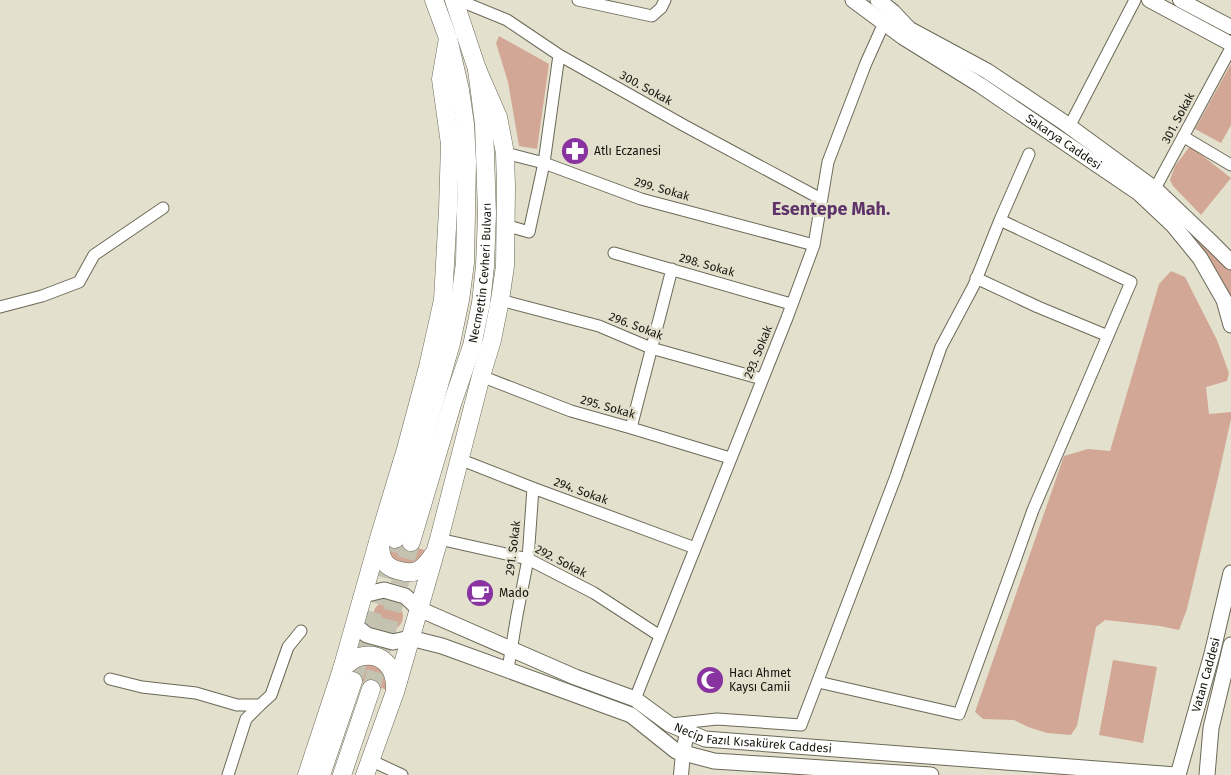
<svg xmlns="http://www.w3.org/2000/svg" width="1231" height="775" font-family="'Fira Sans',sans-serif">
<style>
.green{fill:#d2a795}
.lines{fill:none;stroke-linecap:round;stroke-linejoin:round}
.primary-tunnel{stroke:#c4c2b0;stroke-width:18;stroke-dasharray:18 9;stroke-linecap:butt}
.minor-casing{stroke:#6b6957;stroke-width:13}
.tertiary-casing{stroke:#6b6957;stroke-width:16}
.secondary-casing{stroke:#6b6957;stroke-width:17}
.primary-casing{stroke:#6b6957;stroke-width:19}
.minor{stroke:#fff;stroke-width:11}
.tertiary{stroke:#fff;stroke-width:14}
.secondary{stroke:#fff;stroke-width:15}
.primary{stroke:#fff;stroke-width:18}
.labels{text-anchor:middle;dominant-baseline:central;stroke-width:5;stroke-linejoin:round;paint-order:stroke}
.street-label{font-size:12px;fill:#16150e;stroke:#e3e1cd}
.poi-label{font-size:12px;fill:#16150e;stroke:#e3e1cd;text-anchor:start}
.district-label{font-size:18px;font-weight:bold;fill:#5e346a;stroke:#e3e1cd}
</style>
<rect width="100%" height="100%" fill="#e3e1cd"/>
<path class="green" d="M 499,36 L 549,64 L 537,149 L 519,146 L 508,82 L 496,43 Z
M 1231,64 L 1231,125 L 1221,143 L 1195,129 Z
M 1190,146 L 1231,178 L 1201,215 L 1173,186 L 1170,180 L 1175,166 Z
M 1184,221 L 1231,269 L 1231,305 L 1200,248 L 1185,226 Z
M 1171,271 L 1185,277 L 1217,340 L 1229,373 L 1227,381 L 1206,387 L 1209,414 L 1231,412 L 1231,419 L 1218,478 L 1187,609 L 1179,630 L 1160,626 L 1105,620 L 1096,627 L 1077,726 L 1071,735 L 1047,733 L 1028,727 L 1014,720 L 983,719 L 975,712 L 1064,456 L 1088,449 L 1110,451 L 1159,284 Z
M 387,539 L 428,551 L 422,561 L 401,567 L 387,555 Z
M373 616a15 15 0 1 1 30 0a15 15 0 1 1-30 0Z
M 1113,660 L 1157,667 L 1143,743 L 1099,735 Z
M 371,662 L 386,672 L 387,690 L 347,676 L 354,667 Z"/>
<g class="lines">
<path class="primary-tunnel" d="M 353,681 L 395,539
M 371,689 L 411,542"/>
<defs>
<path id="minor" d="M 458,0 L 507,20 L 559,55 L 685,126 L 821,199
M 578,0 L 652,16 L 661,8 L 665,0
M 1069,127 L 1135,0
M 1184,137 L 1231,165
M 505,153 L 544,163 L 641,199 L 814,245
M 1151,196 L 1231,48
M 505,225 L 529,232 L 544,163 L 559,55
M 614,253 L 791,304
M 976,278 L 1038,307 L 1108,336
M 500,300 L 599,326 L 651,348 L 762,379
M 0,307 L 42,296 L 79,282 L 94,255 L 163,208
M 481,376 L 571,411 L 631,428 L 730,458
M 631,428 L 672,269
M 459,459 L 533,488 L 695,548
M 439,539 L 528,559 L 594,593 L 660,636
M 508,669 L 517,615 L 528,559 L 533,488
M 110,679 L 142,687 L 196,693 L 237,705 L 260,705 L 271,695 L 288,647 L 301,631
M 818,682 L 959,714 L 1013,566 L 1033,510 L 1131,282 L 1000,220
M 635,699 L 787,318 L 814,245 L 828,162 L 866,63 L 884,23 L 889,17
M 671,724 L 717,719 L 801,725 L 896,476 L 941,347 L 974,285 L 1000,220 L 1029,154
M 370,760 L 402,775
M 228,775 L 246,719 L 260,705"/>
<path id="tertiary" d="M 1149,0 L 1231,44
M 1180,0 L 1231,27
M 681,775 L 683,753 L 687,732"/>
<g id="secondary">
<path id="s1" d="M 853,0 L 903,37 L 980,85 L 1139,193 L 1173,225 L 1200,258 L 1224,300 L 1231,325"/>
<path d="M 878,0 L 893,12 L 909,29 L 987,71 L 1062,121 L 1155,189 L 1213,244 L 1231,262"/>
<path id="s2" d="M 363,595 L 384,590 L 405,596 L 419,609 L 575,677 L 635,699 L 669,724 L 705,739 L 1176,775"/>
<path d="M 354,625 L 367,635 L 393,642 L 410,638 L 442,646 L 631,715 L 676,751 L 714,761 L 931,775"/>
<path id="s3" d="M 1178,775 L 1212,654 L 1231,573"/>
<path d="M 1207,775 L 1211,728 L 1231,645"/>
</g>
<g id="primary">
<path d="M 395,539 L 451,343 L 460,300 L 465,263 L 467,162 L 465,124 L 460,90 L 448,38 L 434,0"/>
<path d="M 380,541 C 380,547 380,555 384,561 C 386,565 392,569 397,570 C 415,576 423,570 433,555"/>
<path id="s4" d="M 411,542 L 453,401 L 472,346 L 481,303 L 485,266 L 487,214 L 484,124 L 477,69 L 454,0"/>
<path d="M 342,669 C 347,664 352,659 359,657 C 381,651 396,667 395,689"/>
<path d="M 307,775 L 342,669 L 380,535 L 406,449 L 428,367 L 443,300 L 448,210 L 450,144 L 441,79 L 448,38"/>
<path d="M 321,775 L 353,681"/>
<path d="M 342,775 L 371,689"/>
<path d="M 365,775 L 395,692 L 439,539 L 481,376 L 492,340 L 500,300 L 505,266 L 506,188 L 505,153 L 498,117 L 477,69"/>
</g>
</defs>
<use href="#minor" class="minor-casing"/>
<use href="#tertiary" class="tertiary-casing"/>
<use href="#secondary" class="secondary-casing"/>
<use href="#primary" class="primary-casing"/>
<use href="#minor" class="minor"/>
<use href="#tertiary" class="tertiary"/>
<use href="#secondary" class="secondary"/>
<use href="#primary" class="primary"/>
</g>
<defs>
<symbol id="pharmacy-disc" viewBox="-11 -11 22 22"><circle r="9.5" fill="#8933a0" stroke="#e3e1cd"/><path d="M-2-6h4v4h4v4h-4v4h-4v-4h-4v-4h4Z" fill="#fff"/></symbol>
<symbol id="cafe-disc" viewBox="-11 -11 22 22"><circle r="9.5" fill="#8933a0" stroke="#e3e1cd"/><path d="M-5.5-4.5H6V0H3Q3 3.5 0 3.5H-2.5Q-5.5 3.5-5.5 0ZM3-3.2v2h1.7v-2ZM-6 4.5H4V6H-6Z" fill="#fff"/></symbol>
<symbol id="mosque-disc" viewBox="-11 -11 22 22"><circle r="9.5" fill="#8933a0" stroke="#e3e1cd"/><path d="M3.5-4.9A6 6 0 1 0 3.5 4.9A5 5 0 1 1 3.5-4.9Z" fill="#fff"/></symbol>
</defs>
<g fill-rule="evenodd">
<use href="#pharmacy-disc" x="559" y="135" width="32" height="32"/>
<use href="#cafe-disc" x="464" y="577" width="32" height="32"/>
<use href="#mosque-disc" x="694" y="664" width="32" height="32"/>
</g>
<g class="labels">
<g class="street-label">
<text transform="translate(646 88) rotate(29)">300. Sokak</text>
<text transform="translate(1178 118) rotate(-62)">301. Sokak</text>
<text stroke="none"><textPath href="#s1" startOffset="254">Sakarya Caddesi</textPath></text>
<text transform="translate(662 189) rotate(16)">299. Sokak</text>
<text transform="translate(707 265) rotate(16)">298. Sokak</text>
<text stroke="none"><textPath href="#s4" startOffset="279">Necmettin Cevheri Bulvarı</textPath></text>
<text transform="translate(636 326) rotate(21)">296. Sokak</text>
<text transform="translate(758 352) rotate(-68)">293. Sokak</text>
<text transform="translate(608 407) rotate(16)">295. Sokak</text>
<text transform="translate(581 491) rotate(20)">294. Sokak</text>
<text transform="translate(513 548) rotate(-83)">291. Sokak</text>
<text transform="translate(561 561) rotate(27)">292. Sokak</text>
<text stroke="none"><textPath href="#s3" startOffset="104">Vatan Caddesi</textPath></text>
<text stroke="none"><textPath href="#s2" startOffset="425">Necip Fazıl Kısakürek Caddesi</textPath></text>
</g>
<g class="poi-label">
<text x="594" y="151">Atlı Eczanesi</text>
<text x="499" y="593">Mado</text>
<text x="729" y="673">Hacı Ahmet<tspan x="729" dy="14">Kaysı Camii</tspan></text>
</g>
<g class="district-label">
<text x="831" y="209">Esentepe Mah.</text>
</g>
</g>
</svg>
